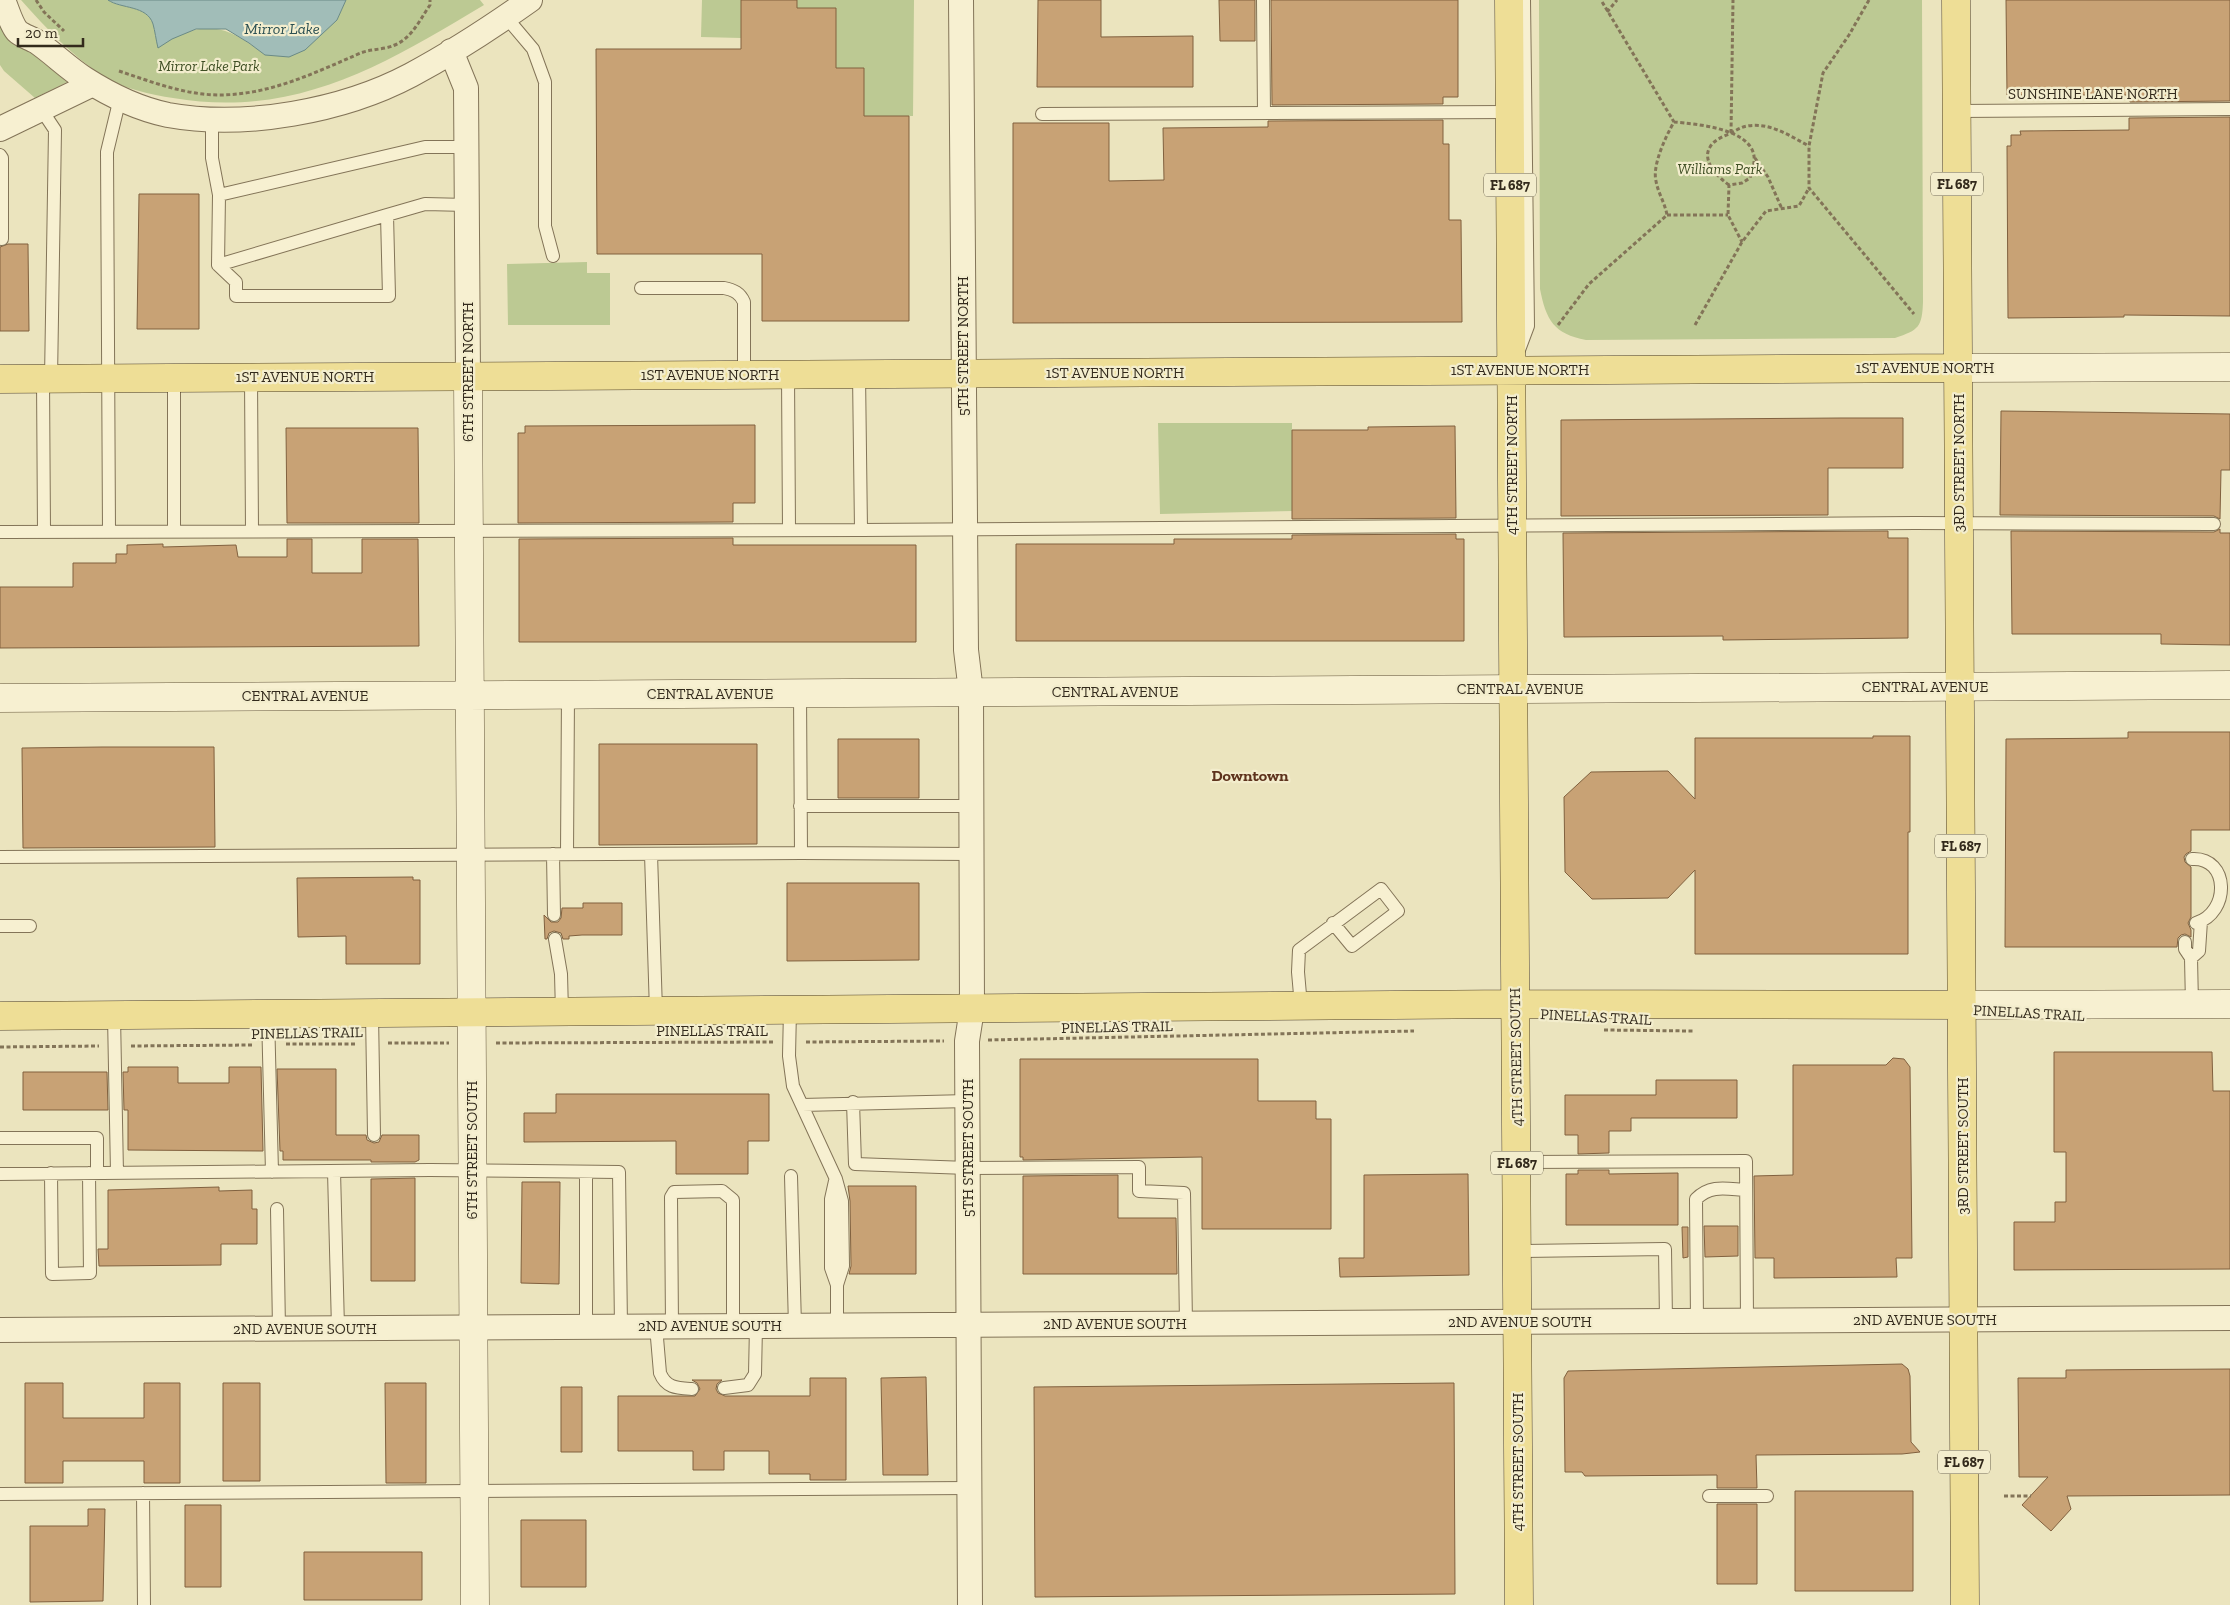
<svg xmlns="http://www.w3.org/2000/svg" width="2230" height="1605" font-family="'Zilla Slab',serif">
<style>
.green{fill:#bcc993}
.water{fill:#a1bdb8;stroke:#6a8a86}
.building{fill:#c8a275;stroke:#81613f}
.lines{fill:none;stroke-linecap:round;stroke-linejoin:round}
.lane-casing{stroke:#837458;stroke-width:14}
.street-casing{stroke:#837458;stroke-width:26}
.secondary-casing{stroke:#64553b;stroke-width:29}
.primary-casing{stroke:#50422c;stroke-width:29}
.path{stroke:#837458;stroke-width:3;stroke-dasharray:4 2.5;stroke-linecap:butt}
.lane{stroke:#f7f0d1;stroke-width:12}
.street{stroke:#f7f0d1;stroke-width:24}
.secondary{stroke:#f7f0d1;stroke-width:28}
.primary{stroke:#eede96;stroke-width:28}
.labels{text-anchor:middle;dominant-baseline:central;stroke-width:4.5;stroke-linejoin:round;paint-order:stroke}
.shield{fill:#f3edcd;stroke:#6d6451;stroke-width:1}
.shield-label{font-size:14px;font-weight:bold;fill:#332a1c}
.park-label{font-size:15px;font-style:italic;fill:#3e4e23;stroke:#f3edcd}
.street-label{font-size:15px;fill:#332a1c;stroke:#f3edcd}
.water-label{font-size:16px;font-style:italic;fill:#2b5052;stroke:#f3edcd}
.neighbourhood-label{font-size:16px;font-weight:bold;fill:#5e331d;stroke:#f3edcd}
</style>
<rect width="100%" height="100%" fill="#ebe4be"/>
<path class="green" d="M 21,0 L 108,0 C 121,9 147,5 153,24 C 155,31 156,40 158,47 C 203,19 224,23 265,55 L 321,33 L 337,20 L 346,0 L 480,0 L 484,5 C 384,65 295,119 173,98 C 152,95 122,88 104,77 C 71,55 47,29 21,0 Z
M 702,0 L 741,0 L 741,38 L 701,37 Z
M 797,0 L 914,0 L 913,116 L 864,116 L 836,68 L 836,8 L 797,8 Z
M 1539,0 L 1922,0 L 1923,302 C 1922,327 1919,330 1895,338 L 1586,340 C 1554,334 1546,320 1540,289 Z
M 0,22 L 7,37 L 12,42 L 31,53 L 67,82 L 35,98 L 4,71 L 0,65 Z
M 587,262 L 587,273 L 610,273 L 610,325 L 508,325 L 507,264 Z
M 1158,423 L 1292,423 L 1292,511 L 1160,514 Z"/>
<path class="water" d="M 108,0 L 346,0 L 337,20 L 305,50 L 289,57 L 265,55 L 249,43 L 226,29 L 196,29 L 172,39 L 158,48 C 156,40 155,31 153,24 C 147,5 121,9 108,0 Z"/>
<path class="building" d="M 741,0 L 797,0 L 797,8 L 836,8 L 836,68 L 864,68 L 864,116 L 909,116 L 909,321 L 762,321 L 762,254 L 597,254 L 596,49 L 741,49 Z
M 1038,0 L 1101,0 L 1101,37 L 1193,36 L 1193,87 L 1037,87 Z
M 1219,0 L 1255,0 L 1255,41 L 1220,41 Z
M 1271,0 L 1458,0 L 1458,97 L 1443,97 L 1443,104 L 1272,105 Z
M 2006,0 L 2230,0 L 2230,101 L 2130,102 L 2130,95 L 2007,95 Z
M 2230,117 L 2230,316 L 2124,315 L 2124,317 L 2008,318 L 2007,146 L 2011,146 L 2011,135 L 2021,135 L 2020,131 L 2129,130 L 2129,118 Z
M 1443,120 L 1443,144 L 1449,144 L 1449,220 L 1461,220 L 1462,322 L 1013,323 L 1013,123 L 1109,123 L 1109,181 L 1164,180 L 1163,128 L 1268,127 L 1268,121 Z
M 139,194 L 199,194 L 199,329 L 137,329 Z
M 8,244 L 28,244 L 29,331 L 0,331 L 0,247 Z
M 2001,411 L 2230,414 L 2230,470 L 2221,470 L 2220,519 L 2214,516 L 2000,515 Z
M 1841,418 L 1903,418 L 1903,468 L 1828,468 L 1828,515 L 1561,516 L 1561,420 Z
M 755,425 L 755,503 L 733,503 L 733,522 L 518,523 L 518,433 L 525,433 L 525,426 Z
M 1455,426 L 1456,518 L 1292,519 L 1292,430 L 1368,430 L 1368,427 Z
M 286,428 L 418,428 L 419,523 L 287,523 Z
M 2220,529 L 2220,533 L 2230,533 L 2230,645 L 2161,644 L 2161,634 L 2012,634 L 2011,531 L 2214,532 Z
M 1888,531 L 1888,538 L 1908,538 L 1908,638 L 1723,640 L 1723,636 L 1564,637 L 1563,533 Z
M 1456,534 L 1456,539 L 1464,539 L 1464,641 L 1016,641 L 1016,544 L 1174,544 L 1174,539 L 1292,539 L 1292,535 Z
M 733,538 L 733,545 L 916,545 L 916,642 L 519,642 L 519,539 Z
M 287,539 L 312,539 L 312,573 L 362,573 L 362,539 L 418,539 L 419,646 L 0,648 L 0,587 L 73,587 L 73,563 L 116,563 L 116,554 L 127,554 L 127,545 L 163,544 L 163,547 L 236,545 L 238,557 L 287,557 Z
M 2128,732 L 2230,732 L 2230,830 L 2191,830 L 2191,851 L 2186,854 L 2184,857 L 2185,862 L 2191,867 L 2191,917 L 2188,923 L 2191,930 L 2191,937 L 2185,934 L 2181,935 L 2178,938 L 2177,947 L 2005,947 L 2006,739 L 2128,738 Z
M 1873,736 L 1910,736 L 1910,832 L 1908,832 L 1908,954 L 1695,954 L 1695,870 L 1668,898 L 1592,899 L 1565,872 L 1564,797 L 1591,772 L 1668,771 L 1695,799 L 1695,738 L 1873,738 Z
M 838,739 L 919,739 L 919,798 L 838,798 Z
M 599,744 L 757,744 L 757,844 L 599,845 Z
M 102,747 L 214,747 L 215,847 L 23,848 L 22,748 Z
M 413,877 L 413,880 L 420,880 L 420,964 L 346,964 L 346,936 L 298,937 L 297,878 Z
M 787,883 L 919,883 L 919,960 L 787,961 Z
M 583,903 L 622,903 L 622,935 L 582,935 L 569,936 L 569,939 L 563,939 L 561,933 L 554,931 L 549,933 L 547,939 L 545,939 L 544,915 L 551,922 L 558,922 L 561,918 L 562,908 L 583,908 Z
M 2054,1052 L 2212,1052 L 2213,1091 L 2230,1091 L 2230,1269 L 2014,1270 L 2014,1222 L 2055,1222 L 2055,1202 L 2066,1202 L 2066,1152 L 2054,1152 Z
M 1893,1058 L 1904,1059 L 1910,1067 L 1912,1258 L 1896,1258 L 1897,1277 L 1774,1278 L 1774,1258 L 1755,1258 L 1754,1176 L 1793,1175 L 1793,1065 L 1886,1065 Z
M 1020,1059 L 1258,1059 L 1258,1101 L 1316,1101 L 1316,1119 L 1331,1119 L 1331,1229 L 1202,1229 L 1202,1157 L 1023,1160 L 1023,1157 L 1020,1157 Z
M 128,1067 L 178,1067 L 178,1083 L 229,1083 L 229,1067 L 261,1067 L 263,1151 L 128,1150 L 128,1110 L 124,1110 L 123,1072 L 128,1072 Z
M 277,1069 L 336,1069 L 336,1135 L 366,1135 L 367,1140 L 374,1143 L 379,1142 L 382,1135 L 419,1135 L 419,1160 L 415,1162 L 371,1162 L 371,1160 L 283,1160 L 283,1151 L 280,1151 Z
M 23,1072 L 107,1072 L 108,1110 L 23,1110 Z
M 1656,1080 L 1737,1080 L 1737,1118 L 1631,1118 L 1631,1131 L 1609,1131 L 1609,1153 L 1578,1154 L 1578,1135 L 1565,1135 L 1565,1095 L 1656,1095 Z
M 556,1094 L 769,1094 L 769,1141 L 748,1141 L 748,1174 L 676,1174 L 676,1141 L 524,1142 L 524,1113 L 556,1113 Z
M 1578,1170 L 1609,1170 L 1609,1174 L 1678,1173 L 1678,1225 L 1566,1225 L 1566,1174 L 1578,1174 Z
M 1468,1174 L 1469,1275 L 1340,1277 L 1339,1258 L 1364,1258 L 1364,1175 Z
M 1118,1175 L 1118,1218 L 1176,1218 L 1177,1274 L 1023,1274 L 1023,1176 Z
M 415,1178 L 415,1281 L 371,1281 L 371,1179 Z
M 522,1182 L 560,1182 L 559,1284 L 521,1283 Z
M 848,1186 L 916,1186 L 916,1274 L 849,1274 L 851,1266 L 850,1201 Z
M 219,1187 L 219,1191 L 252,1190 L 252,1209 L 257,1209 L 257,1244 L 221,1244 L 221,1265 L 99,1266 L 98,1249 L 108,1249 L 108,1190 Z
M 1704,1226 L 1738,1226 L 1738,1256 L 1705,1257 Z
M 1682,1227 L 1688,1227 L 1688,1257 L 1683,1258 Z
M 1902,1364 L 1908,1369 L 1910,1376 L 1911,1442 L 1920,1452 L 1902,1454 L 1756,1455 L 1757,1488 L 1717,1488 L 1717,1475 L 1585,1476 L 1582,1472 L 1565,1472 L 1564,1378 L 1568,1371 Z
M 2230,1369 L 2230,1495 L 2067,1496 L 2071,1509 L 2051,1531 L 2022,1505 L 2048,1477 L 2019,1477 L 2018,1378 L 2066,1378 L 2066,1370 Z
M 926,1377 L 928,1475 L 883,1475 L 881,1378 Z
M 810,1378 L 846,1378 L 846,1480 L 810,1480 L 810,1474 L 769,1474 L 769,1451 L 724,1451 L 724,1470 L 693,1470 L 693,1451 L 618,1451 L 618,1396 L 695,1396 L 700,1389 L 697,1383 L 692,1380 L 722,1380 L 717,1384 L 716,1389 L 718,1393 L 725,1396 L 810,1396 Z
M 25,1383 L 63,1383 L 63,1418 L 144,1418 L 144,1383 L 180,1383 L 180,1483 L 144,1483 L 144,1461 L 63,1461 L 63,1483 L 25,1483 Z
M 223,1383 L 260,1383 L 260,1481 L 223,1481 Z
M 385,1383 L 426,1383 L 426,1483 L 386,1483 Z
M 1454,1383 L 1455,1594 L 1035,1597 L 1034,1387 Z
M 561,1387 L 582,1387 L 582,1452 L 561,1452 Z
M 1795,1491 L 1913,1491 L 1913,1591 L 1795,1591 Z
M 1717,1504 L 1757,1504 L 1757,1584 L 1717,1584 Z
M 185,1505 L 221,1505 L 221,1587 L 185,1587 Z
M 88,1509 L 105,1509 L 103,1601 L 30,1602 L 30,1526 L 88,1526 Z
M 521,1520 L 586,1520 L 586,1587 L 521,1587 Z
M 304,1552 L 422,1552 L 422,1600 L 304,1600 Z"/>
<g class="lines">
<defs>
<path id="lane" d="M 1263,0 L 1264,113
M 506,17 L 533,49 L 545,82 L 545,226 L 553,256
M 41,109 L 55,130 L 51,379
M 1957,111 L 2230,109
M 1042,114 L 1510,112
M 212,119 L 212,158 L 219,195
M 466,147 L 425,147 L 219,195 L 218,265 L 236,282 L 236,296 L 389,296 L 387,215 L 425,204 L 467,205
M 0,155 L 2,158 L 2,239
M 218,265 L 387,215
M 641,288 L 724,288 C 734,290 740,293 744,302 L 744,375
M 1519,350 L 1528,326 L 1524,0
M 859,374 L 861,530
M 788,375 L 789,530
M 174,378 L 174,531
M 251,378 L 252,531
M 43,379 L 44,531
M 109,531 L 107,152 L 120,98
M 0,532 L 861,530 L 1915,523 L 2214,524
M 800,693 L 801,853
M 800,806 L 971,806
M 553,854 L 554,915
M 567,854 L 568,694
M 651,854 L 656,1011
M 0,857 L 801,853 L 971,854
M 2192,859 C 2230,857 2230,913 2196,923
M 0,926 L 30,926
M 555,939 L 561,974 L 562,1012
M 2185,942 L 2185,949 L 2191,958 L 2192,1004
M 2191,958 L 2199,951 L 2201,921
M 1301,1006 L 1298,972 L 1299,950 L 1381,889 L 1398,911 L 1352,946 L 1333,923
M 790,1010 L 789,1056 L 793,1086 L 836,1179 L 842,1201 L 843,1266 L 837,1285
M 372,1014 L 374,1135
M 268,1015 L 272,1172
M 114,1016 L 117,1173
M 853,1102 L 855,1164 L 968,1168 L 1139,1167 L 1139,1191 L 1184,1193 L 1186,1324
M 802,1105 L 968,1101
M 0,1138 L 97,1138 L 97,1173
M 1517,1162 L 1746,1161 L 1747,1321
M 334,1171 L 338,1328
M 586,1172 L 586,1327
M 51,1173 L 52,1274 L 90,1273 L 89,1173
M 0,1174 L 430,1170 L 619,1172 L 621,1327
M 791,1176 L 795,1326
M 835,1181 L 831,1199 L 831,1268 L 837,1285 L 837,1326
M 277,1209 L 279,1329
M 1518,1251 L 1665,1249 L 1666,1321
M 1697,1321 L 1696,1199 C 1711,1184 1727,1189 1746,1190
M 656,1326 L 660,1373 C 666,1388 677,1388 692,1389
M 672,1326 L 671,1197 L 674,1192 L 722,1191 L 733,1200 L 733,1326
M 724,1388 L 748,1385 L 755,1374 L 756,1326
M 143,1493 L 144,1605
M 0,1494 L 970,1488
M 1709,1496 L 1767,1496"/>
<path id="street" d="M 3,0 C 7,9 11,24 17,31 C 22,36 31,38 37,42 C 54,54 68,68 85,79 C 110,95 139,109 168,115 C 245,129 343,111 411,75 C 452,53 492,27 530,0
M 961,0 L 966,650 L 971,692 L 972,1009 L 967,1041 L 970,1605
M 451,51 L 466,88 L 468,376
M 0,129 L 93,84
M 0,1330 L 2230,1318"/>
<path id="secondary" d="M 1958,368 L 2230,367
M 468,376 L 475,1605
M 0,698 L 2230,685
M 1962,1005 L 2230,1004"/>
<path id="primary" d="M 1509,0 L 1519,1605
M 1956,0 L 1965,1605
M 0,379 L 1958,368
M 0,1016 L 1515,1004 L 1962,1005"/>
</defs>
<use href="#lane" class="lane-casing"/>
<use href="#street" class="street-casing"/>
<use href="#secondary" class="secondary-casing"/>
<use href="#primary" class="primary-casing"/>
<path class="path" d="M 36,0 L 44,12 L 64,31
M 1869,0 L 1849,35 L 1823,73 L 1809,146 L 1809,188 L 1914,314
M 1607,12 L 1617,0
M 119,71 C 146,80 175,91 203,94 C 257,100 308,76 356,55 C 366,50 375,50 385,48 C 410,43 417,24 430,5 L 430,0
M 1674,122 C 1695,124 1750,128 1754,156 C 1755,163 1752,171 1750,178 L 1742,183 L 1729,185 L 1728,215 L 1742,242
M 1731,133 L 1733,0
M 1755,158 L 1768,177 L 1782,209
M 1729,185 C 1719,178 1701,161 1710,147 C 1714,140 1722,137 1729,134 C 1735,131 1741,127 1747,126 C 1770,122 1790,136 1809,146
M 1667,215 L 1728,215
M 1558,325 L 1589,284 L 1667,215 C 1665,203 1658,193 1656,181 C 1652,165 1666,136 1674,122 L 1601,0
M 1695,325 L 1742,242 L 1766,211 L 1799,206 L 1809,188
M 1604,1030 L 1693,1031
M 988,1040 L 1414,1031
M 806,1042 L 944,1041
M 388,1043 L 449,1043
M 496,1043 L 774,1042
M 286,1044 L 357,1044
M 131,1046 L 252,1045
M 0,1047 L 99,1046
M 2004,1496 L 2031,1496"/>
<use href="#lane" class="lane"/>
<use href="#street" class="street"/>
<use href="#secondary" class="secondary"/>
<use href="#primary" class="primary"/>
</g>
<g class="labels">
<g class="shield">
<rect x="1931" y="172.5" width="52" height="23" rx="4"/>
<rect x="1484" y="173.5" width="52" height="23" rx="4"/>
<rect x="1935" y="834.5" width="52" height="23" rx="4"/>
<rect x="1491" y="1151.5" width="52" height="23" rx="4"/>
<rect x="1938" y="1450.5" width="52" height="23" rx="4"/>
</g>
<g class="shield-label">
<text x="1957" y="184">FL 687</text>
<text x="1510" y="185">FL 687</text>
<text x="1961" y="846">FL 687</text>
<text x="1517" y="1163">FL 687</text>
<text x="1964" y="1462">FL 687</text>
</g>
<g class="park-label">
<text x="209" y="66">Mirror Lake Park</text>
<text x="1720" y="169">Williams Park</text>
</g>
<g class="street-label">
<text x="2093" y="94">SUNSHINE LANE NORTH</text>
<text transform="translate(963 346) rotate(-90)">5TH STREET NORTH</text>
<text x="1925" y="368">1ST AVENUE NORTH</text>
<text x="1520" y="370">1ST AVENUE NORTH</text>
<text transform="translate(468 372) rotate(-90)">6TH STREET NORTH</text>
<text x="1115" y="373">1ST AVENUE NORTH</text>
<text x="710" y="375">1ST AVENUE NORTH</text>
<text x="305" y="377">1ST AVENUE NORTH</text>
<text transform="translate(1959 463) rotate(-90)">3RD STREET NORTH</text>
<text transform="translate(1512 465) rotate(-90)">4TH STREET NORTH</text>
<text x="1925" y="687">CENTRAL AVENUE</text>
<text x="1520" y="689">CENTRAL AVENUE</text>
<text x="1115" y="692">CENTRAL AVENUE</text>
<text x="710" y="694">CENTRAL AVENUE</text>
<text x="305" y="696">CENTRAL AVENUE</text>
<text transform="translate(2029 1013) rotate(3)">PINELLAS TRAIL</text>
<text transform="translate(1596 1017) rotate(3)">PINELLAS TRAIL</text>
<text transform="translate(1117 1027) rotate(-1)">PINELLAS TRAIL</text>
<text x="712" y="1031">PINELLAS TRAIL</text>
<text transform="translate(307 1033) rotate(-1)">PINELLAS TRAIL</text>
<text transform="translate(1516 1057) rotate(-91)">4TH STREET SOUTH</text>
<text transform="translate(1963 1146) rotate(-90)">3RD STREET SOUTH</text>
<text transform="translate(968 1148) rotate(-90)">5TH STREET SOUTH</text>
<text transform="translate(472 1150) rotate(-90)">6TH STREET SOUTH</text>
<text x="1925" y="1320">2ND AVENUE SOUTH</text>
<text x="1520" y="1322">2ND AVENUE SOUTH</text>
<text x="1115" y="1324">2ND AVENUE SOUTH</text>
<text x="710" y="1326">2ND AVENUE SOUTH</text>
<text x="305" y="1329">2ND AVENUE SOUTH</text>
<text transform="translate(1518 1462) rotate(-90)">4TH STREET SOUTH</text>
</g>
<g class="water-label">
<text x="282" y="28">Mirror Lake</text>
</g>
<g class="neighbourhood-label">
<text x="1250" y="775">Downtown</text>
</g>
</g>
<path d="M18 38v8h65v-8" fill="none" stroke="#332a1c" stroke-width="2.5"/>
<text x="25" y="38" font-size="15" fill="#332a1c" stroke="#f3edcd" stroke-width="4" paint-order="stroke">20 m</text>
</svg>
